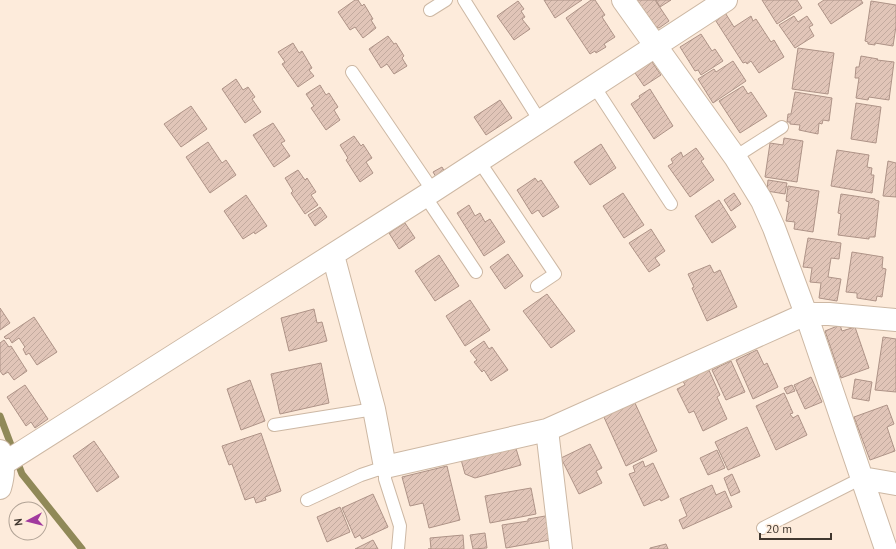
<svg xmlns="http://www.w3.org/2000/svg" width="896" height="549" font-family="'PT Sans',sans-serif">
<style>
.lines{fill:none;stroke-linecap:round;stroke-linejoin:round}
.stream{stroke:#908958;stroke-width:7}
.building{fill:url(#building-hatch);stroke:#ae9387}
.service-casing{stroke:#cdb8a4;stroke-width:14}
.minor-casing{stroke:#cdb8a4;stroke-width:24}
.service{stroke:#fff;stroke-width:12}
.minor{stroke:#fff;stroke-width:22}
</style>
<defs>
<pattern id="building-hatch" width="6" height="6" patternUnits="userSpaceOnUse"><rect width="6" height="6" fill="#e1c5b8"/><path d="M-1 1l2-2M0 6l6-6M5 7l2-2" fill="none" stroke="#c2aa9e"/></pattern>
</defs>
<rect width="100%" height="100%" fill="#fdebdb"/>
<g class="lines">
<path class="stream" d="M 0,416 L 22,474 L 82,549"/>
</g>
<path class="building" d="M 355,0 L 358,0 L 362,6 L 364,4 L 373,19 L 371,20 L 376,28 L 363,38 L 355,27 L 350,30 L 338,12 Z
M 544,0 L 582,0 L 555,18 Z
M 591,0 L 595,0 L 605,15 L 602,17 L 615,37 L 604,44 L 606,47 L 596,53 L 595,51 L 590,54 L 566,18 Z
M 634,0 L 655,0 L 669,21 L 659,28 L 654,26 Z
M 656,0 L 671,0 L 660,7 Z
M 762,0 L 797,0 L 802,8 L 777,24 Z
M 824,0 L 861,0 L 863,3 L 831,24 L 818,4 Z
M 518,1 L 524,9 L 521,11 L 525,17 L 522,19 L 530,29 L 514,40 L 497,16 Z
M 871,1 L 896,5 L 896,26 L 893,46 L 875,43 L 875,45 L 868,44 L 868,42 L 865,41 Z
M 724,11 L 734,27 L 751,16 L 753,21 L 756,19 L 771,42 L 774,40 L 784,57 L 759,73 L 751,61 L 747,64 L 746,62 L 743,63 L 714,18 Z
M 794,16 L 798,22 L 807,16 L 813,25 L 809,27 L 814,36 L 795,48 L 779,25 Z
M 701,34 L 712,51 L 715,49 L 723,61 L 701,75 L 698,70 L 695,71 L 680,47 Z
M 388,36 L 394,44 L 396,43 L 404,56 L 402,58 L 407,66 L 394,74 L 387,64 L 381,68 L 369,49 Z
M 293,43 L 299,53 L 302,51 L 312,68 L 309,70 L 314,76 L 298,87 L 282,64 L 285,62 L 278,52 Z
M 798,48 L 834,53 L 828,94 L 792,89 Z
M 861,56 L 878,59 L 877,60 L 894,62 L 889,100 L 869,97 L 868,100 L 856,98 L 859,78 L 855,78 L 856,67 L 859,67 Z
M 650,59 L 661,75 L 644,86 L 633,70 Z
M 733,61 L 746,81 L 713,103 L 698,79 L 714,69 L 716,72 Z
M 236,79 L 243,90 L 248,87 L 255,97 L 252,99 L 261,112 L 245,123 L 222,89 Z
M 320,85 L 326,95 L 329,93 L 338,107 L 334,110 L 340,120 L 326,130 L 311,108 L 314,106 L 306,94 Z
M 743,86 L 748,94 L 751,92 L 767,116 L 740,133 L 719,101 Z
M 650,89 L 673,126 L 654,139 L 631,104 L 640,98 L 639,96 Z
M 795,92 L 832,98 L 829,121 L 823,120 L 822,124 L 819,123 L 818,134 L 799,130 L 800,125 L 790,124 L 790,122 L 787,122 L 788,114 L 791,114 Z
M 500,100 L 512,118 L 486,135 L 474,117 Z
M 856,103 L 881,107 L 876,143 L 851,139 Z
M 191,106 L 207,129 L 181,147 L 164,124 Z
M 273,123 L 285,141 L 281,143 L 290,156 L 274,167 L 253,135 Z
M 354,136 L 361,146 L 363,144 L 372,158 L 366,162 L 373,173 L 360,182 L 346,160 L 348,158 L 340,145 Z
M 784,138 L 803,141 L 797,182 L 765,177 L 770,143 L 783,145 Z
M 208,142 L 222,163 L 226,160 L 236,175 L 210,193 L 186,157 Z
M 601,144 L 616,168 L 590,185 L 574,162 Z
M 696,148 L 704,159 L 701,161 L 714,180 L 690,197 L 668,166 L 673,163 L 671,159 L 681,152 L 683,157 Z
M 837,150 L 869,155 L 867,167 L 872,168 L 871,175 L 874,175 L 872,193 L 831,186 Z
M 888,161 L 896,163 L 896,197 L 883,196 Z
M 442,167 L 445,172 L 436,177 L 433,172 Z
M 298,170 L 305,180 L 307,178 L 316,192 L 311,195 L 318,205 L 305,214 L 291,193 L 293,191 L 285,178 Z
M 535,178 L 538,182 L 541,180 L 559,207 L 543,217 L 538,210 L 532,214 L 517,190 Z
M 768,180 L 787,183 L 785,194 L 767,191 Z
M 788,186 L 819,191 L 813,232 L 794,229 L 795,222 L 786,221 L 789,202 L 786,201 Z
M 623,193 L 644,225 L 624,238 L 603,206 Z
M 734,193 L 741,204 L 731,211 L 724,200 Z
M 841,194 L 875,199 L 875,200 L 879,201 L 875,237 L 869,237 L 869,239 L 838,235 L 841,214 L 838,213 Z
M 246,195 L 267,226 L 255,234 L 254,232 L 243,239 L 224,211 Z
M 719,200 L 736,227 L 712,243 L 695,216 Z
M 469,205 L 475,216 L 480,213 L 485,222 L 490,219 L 505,242 L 484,256 L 457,213 Z
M 320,207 L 327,217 L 315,226 L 308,215 Z
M 405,223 L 415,238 L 399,249 L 389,233 Z
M 651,229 L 665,251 L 655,258 L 660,265 L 649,272 L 629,243 Z
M 808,238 L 841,243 L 839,259 L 831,258 L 828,277 L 841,279 L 837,301 L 819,298 L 821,283 L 810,282 L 812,268 L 803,267 Z
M 852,252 L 883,257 L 882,268 L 886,269 L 882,297 L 877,296 L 876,301 L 857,298 L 857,293 L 846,292 Z
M 508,254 L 523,276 L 505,289 L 490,267 Z
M 439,255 L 459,286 L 435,301 L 415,271 Z
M 710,265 L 714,273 L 720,270 L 737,307 L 707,321 L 692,288 L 694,287 L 688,274 Z
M 547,294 L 575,331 L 551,348 L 523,311 Z
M 470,300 L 490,330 L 465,346 L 446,316 Z
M 0,308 L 10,323 L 0,330 Z
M 314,309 L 317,323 L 322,322 L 327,341 L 289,351 L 281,318 Z
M 34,317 L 57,352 L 37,365 L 29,353 L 26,355 L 23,349 L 25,347 L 19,338 L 12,343 L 9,338 L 6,339 L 4,337 Z
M 840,325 L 842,331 L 855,327 L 869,368 L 841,378 L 825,331 Z
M 883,337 L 896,339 L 896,392 L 875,390 Z
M 4,340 L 9,347 L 11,346 L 27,371 L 14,380 L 8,372 L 3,375 L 0,371 L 0,343 Z
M 484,341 L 489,349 L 492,347 L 508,370 L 491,381 L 484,370 L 482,372 L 474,362 L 477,360 L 470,351 Z
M 757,350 L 764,365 L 767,363 L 778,387 L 753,399 L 736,360 Z
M 731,361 L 745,392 L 726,400 L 712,370 Z
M 321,363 L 329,403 L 280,414 L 271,374 Z
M 708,368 L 720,395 L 717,397 L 727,419 L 703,431 L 694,411 L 689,413 L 677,389 L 685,385 L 682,379 Z
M 811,377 L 822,402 L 805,409 L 794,385 Z
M 855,379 L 872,382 L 869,401 L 852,398 Z
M 250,380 L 265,421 L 241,430 L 227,389 Z
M 25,385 L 48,419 L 35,428 L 31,422 L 26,426 L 7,397 Z
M 792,385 L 795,391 L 787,394 L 784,388 Z
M 784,393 L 793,413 L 790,414 L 793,418 L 798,415 L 807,435 L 776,450 L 756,406 Z
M 634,401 L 657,451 L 626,466 L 603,415 Z
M 887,405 L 894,424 L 887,427 L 895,451 L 870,460 L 854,417 Z
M 747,427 L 760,456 L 728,470 L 715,442 Z
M 261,433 L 281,491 L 265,497 L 266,500 L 256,503 L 254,497 L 245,500 L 232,464 L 229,465 L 222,446 Z
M 94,441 L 119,477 L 97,492 L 73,456 Z
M 514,442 L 521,465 L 475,478 L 465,474 L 460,456 Z
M 590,444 L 602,468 L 596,471 L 602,483 L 579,494 L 561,458 Z
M 717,450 L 725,468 L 708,475 L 700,458 Z
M 643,461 L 645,467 L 653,463 L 669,497 L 661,501 L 660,499 L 644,506 L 629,474 L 635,472 L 633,466 Z
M 447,466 L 460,520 L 429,528 L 423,503 L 410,506 L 402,477 Z
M 732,474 L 740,492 L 731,496 L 724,478 Z
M 712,485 L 716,495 L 725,491 L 732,507 L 683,529 L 679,520 L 687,516 L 680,499 Z
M 531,488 L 536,514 L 490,523 L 485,496 Z
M 373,494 L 388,527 L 362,539 L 360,535 L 355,538 L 342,508 Z
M 340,507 L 350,532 L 327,542 L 317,517 Z
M 551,515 L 556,539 L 506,548 L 502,525 L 528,521 L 528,519 Z
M 485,533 L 487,548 L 473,549 L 470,535 Z
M 463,535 L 464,549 L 428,549 L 431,549 L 430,538 Z
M 373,540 L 378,549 L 355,549 Z
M 666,544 L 668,549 L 650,549 L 650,548 Z"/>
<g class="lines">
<defs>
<path id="service" d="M 464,0 L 540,121
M 430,10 L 446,0
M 352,72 L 433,191
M 594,86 L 671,204
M 735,157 L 782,127
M 479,161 L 555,274 L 537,286
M 425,196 L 476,272
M 274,425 L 374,409
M 307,500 L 361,475 L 385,467 L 385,479 L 400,526 L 398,549
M 763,528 L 862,478"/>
<path id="minor" d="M 623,0 L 735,157 L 762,201 L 774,228 L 806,314 L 886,549
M 333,255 L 374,409 L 385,467 L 547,430 L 806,314 L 829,314 L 896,320
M 547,430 L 561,549
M 3,464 L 433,191 L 726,0
M 862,478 L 896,484
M 0,488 C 4,474 4,466 0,451"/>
</defs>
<use href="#service" class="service-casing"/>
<use href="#minor" class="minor-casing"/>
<use href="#service" class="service"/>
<use href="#minor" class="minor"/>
</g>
<g transform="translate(28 521) rotate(263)"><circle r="19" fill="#fdebdb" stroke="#b1a396"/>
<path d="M0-3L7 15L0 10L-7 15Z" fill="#a13a9e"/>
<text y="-6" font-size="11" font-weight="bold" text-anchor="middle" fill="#40372f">N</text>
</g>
<path d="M760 533v6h71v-6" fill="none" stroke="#40372f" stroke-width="2"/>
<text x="766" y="533" font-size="12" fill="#40372f" stroke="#fdebdb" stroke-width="3" paint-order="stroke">20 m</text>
</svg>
